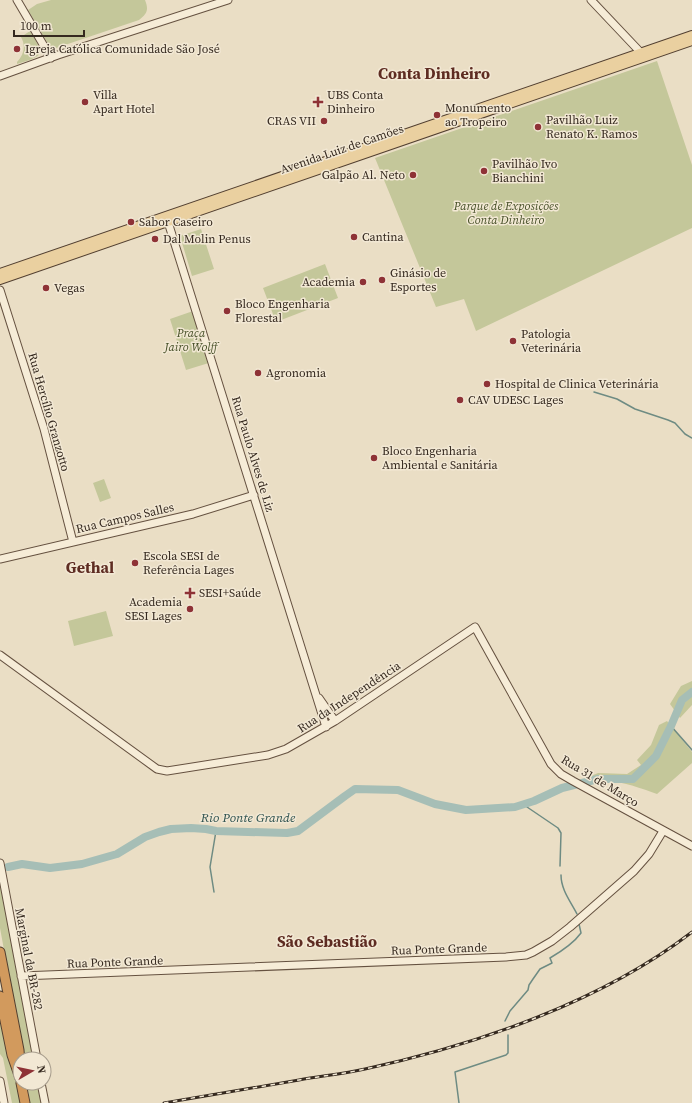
<svg xmlns="http://www.w3.org/2000/svg" width="692" height="1103" font-family="'Source Serif 4',serif">
<style>
.green{fill:#c4c79a}
.lines{fill:none;stroke-linecap:round;stroke-linejoin:round}
.stream{stroke:#6e8b83;stroke-width:1.5}
.river{stroke:#a6beb6;stroke-width:8}
.secondary-casing{stroke:#655140;stroke-width:9}
.primary-casing{stroke:#523f30;stroke-width:10}
.highway-casing{stroke:#523f30;stroke-width:11}
.secondary{stroke:#f6ecd7;stroke-width:7}
.primary{stroke:#ead0a0;stroke-width:8}
.highway{stroke:#d29a5d;stroke-width:9}
.rail-casing{stroke:#35291f;stroke-width:3}
.rail{stroke:#f2e8d4;stroke-width:1.5;stroke-dasharray:4.5;stroke-linecap:butt}
.poi-dot{fill:#8e3236;stroke:#f2e8d4;stroke-width:1.5}
.labels{text-anchor:middle;dominant-baseline:central;stroke-width:3;stroke-linejoin:round;paint-order:stroke}
.poi-label{font-size:12px;fill:#35291f;stroke:#f2e8d4;text-anchor:start}
.street-label{font-size:12px;fill:#35291f;stroke:#f2e8d4}
.park-label{font-size:12px;font-style:italic;fill:#475028;stroke:#f2e8d4}
.water-label{font-size:13px;font-style:italic;fill:#305350;stroke:#f2e8d4}
.district-label{font-size:16px;font-weight:bold;fill:#5e2c22;stroke:#f2e8d4}
</style>
<rect width="100%" height="100%" fill="#eadec5"/>
<path class="green" d="M 51,0 L 145,0 C 149,10 147,14 139,20 L 53,49 L 50,47 L 28,10 L 37,4 Z
M 30,31 C 45,56 45,55 17,64 L 17,62 C 24,55 26,46 21,37 Z
M 657,61 L 692,165 L 692,228 L 476,331 L 464,299 L 436,307 L 375,158 Z
M 201,229 L 214,269 L 192,276 L 180,236 Z
M 325,264 L 338,298 L 276,322 L 263,288 Z
M 196,310 L 212,362 L 186,370 L 170,319 Z
M 104,479 L 111,498 L 100,502 L 93,483 Z
M 106,611 L 113,636 L 74,646 L 68,621 Z
M 692,681 L 692,705 L 680,718 L 670,704 L 681,686 Z
M 667,721 L 692,752 L 692,763 L 657,794 C 639,788 610,776 592,783 L 586,778 L 598,773 L 627,774 L 641,765 L 637,760 L 651,745 L 659,725 Z
M 0,888 L 2,891 L 34,1059 L 24,1059 L 0,928 Z
M 0,1009 L 21,1103 L 12,1103 L 3,1058 L 0,1054 Z
M 27,1083 L 39,1083 L 43,1103 L 30,1103 Z"/>
<g class="lines">
<path class="stream" d="M 594,392 L 617,399 L 635,409 L 668,420 L 675,423 L 685,434 L 692,438
M 671,726 L 692,750
M 525,804 L 527,807 L 558,828 L 561,833 L 560,866
M 561,875 C 561,890 571,902 577,914
M 214,892 L 210,867 L 216,831
M 505,1021 L 510,1011 L 528,990 L 529,985 L 533,979 L 540,969 L 552,963 L 550,958 C 562,951 573,944 581,933 L 579,924
M 459,1103 L 455,1072 L 506,1055 L 508,1053 L 508,1035"/>
<path class="river" d="M 8,867 L 22,864 L 50,868 L 82,864 L 117,854 L 145,837 L 159,832 L 171,829 L 191,828 L 206,829 L 216,831 L 287,833 L 298,831 L 345,796 L 355,789 L 398,790 L 435,804 L 466,810 L 515,807 L 534,801 L 562,788 L 598,779 L 633,779 L 656,756 L 671,726 L 682,700 L 692,692"/>
<defs>
<path id="secondary" d="M 17,0 L 51,58
M 591,0 L 644,56
M 0,76 L 58,55 L 228,0
M 168,222 L 326,727
M 0,290 L 44,429 L 73,542
M 0,559 L 193,514 L 254,495
M 0,655 L 157,769 L 167,771 L 268,755 L 286,749 L 335,721 L 475,627 L 551,764 L 561,774 L 573,781 L 692,846
M 319,698 L 335,721
M 0,863 L 37,1059
M 21,976 L 506,957 L 526,955 L 533,952 L 552,941 L 570,927 L 634,871 L 649,854 L 663,831
M 0,1081 L 4,1103
M 41,1083 L 45,1103"/>
<path id="primary" d="M 0,273 L 692,35
M 0,280 L 692,41"/>
<path id="highway" d="M 0,952 L 19,1050 L 20,1063
M 0,996 L 12,1055 L 20,1078
M 21,1083 L 25,1103"/>
</defs>
<use href="#secondary" class="secondary-casing"/>
<use href="#primary" class="primary-casing"/>
<use href="#highway" class="highway-casing"/>
<use href="#secondary" class="secondary"/>
<use href="#primary" class="primary"/>
<use href="#highway" class="highway"/>
<defs>
<path id="rail" d="M 164,1103 C 209,1095 254,1088 299,1080 C 321,1076 343,1074 365,1069 C 476,1045 601,1002 692,932"/>
</defs>
<use href="#rail" class="rail-casing"/>
<use href="#rail" class="rail"/>
</g>
<g class="poi-dot">
<circle cx="17" cy="49" r="4"/>
<circle cx="85" cy="102" r="4"/>
<path d="M316 96h4v4h4v4h-4v4h-4v-4h-4v-4h4z"/>
<circle cx="437" cy="115" r="4"/>
<circle cx="324" cy="121" r="4"/>
<circle cx="538" cy="127" r="4"/>
<circle cx="484" cy="171" r="4"/>
<circle cx="413" cy="175" r="4"/>
<circle cx="131" cy="222" r="4"/>
<circle cx="354" cy="237" r="4"/>
<circle cx="155" cy="239" r="4"/>
<circle cx="382" cy="280" r="4"/>
<circle cx="363" cy="282" r="4"/>
<circle cx="46" cy="288" r="4"/>
<circle cx="227" cy="311" r="4"/>
<circle cx="513" cy="341" r="4"/>
<circle cx="258" cy="373" r="4"/>
<circle cx="487" cy="384" r="4"/>
<circle cx="460" cy="400" r="4"/>
<circle cx="374" cy="458" r="4"/>
<circle cx="135" cy="563" r="4"/>
<path d="M188 587h4v4h4v4h-4v4h-4v-4h-4v-4h4z"/>
<circle cx="190" cy="609" r="4"/>
</g>
<g class="labels">
<g class="poi-label">
<text x="25" y="49">Igreja Católica Comunidade São José</text>
<text x="93" y="95">Villa<tspan x="93" dy="14">Apart Hotel</tspan></text>
<text x="327" y="95">UBS Conta<tspan x="327" dy="14">Dinheiro</tspan></text>
<text x="445" y="108">Monumento<tspan x="445" dy="14">ao Tropeiro</tspan></text>
<text x="546" y="120">Pavilhão Luiz<tspan x="546" dy="14">Renato K. Ramos</tspan></text>
<text x="316" y="121" text-anchor="end">CRAS VII</text>
<text x="492" y="164">Pavilhão Ivo<tspan x="492" dy="14">Bianchini</tspan></text>
<text x="405" y="175" text-anchor="end">Galpão Al. Neto</text>
<text x="139" y="222">Sabor Caseiro</text>
<text x="362" y="237">Cantina</text>
<text x="163" y="239">Dal Molin Penus</text>
<text x="390" y="273">Ginásio de<tspan x="390" dy="14">Esportes</tspan></text>
<text x="355" y="282" text-anchor="end">Academia</text>
<text x="54" y="288">Vegas</text>
<text x="235" y="304">Bloco Engenharia<tspan x="235" dy="14">Florestal</tspan></text>
<text x="521" y="334">Patologia<tspan x="521" dy="14">Veterinária</tspan></text>
<text x="266" y="373">Agronomia</text>
<text x="495" y="384">Hospital de Clinica Veterinária</text>
<text x="468" y="400">CAV UDESC Lages</text>
<text x="382" y="451">Bloco Engenharia<tspan x="382" dy="14">Ambiental e Sanitária</tspan></text>
<text x="143" y="556">Escola SESI de<tspan x="143" dy="14">Referência Lages</tspan></text>
<text x="199" y="593">SESI+Saúde</text>
<text x="182" y="602" text-anchor="end">Academia<tspan x="182" dy="14">SESI Lages</tspan></text>
</g>
<g class="street-label">
<text transform="translate(342 149) rotate(-19)">Avenida Luiz de Camões</text>
<text transform="translate(49 412) rotate(74)">Rua Hercílio Granzotto</text>
<text transform="translate(253 454) rotate(73)">Rua Paulo Alves de Liz</text>
<text transform="translate(125 518) rotate(-13)">Rua Campos Salles</text>
<text transform="translate(349 697) rotate(-33)">Rua da Independência</text>
<text transform="translate(600 781) rotate(31)">Rua 31 de Março</text>
<text transform="translate(439 949) rotate(-2)">Rua Ponte Grande</text>
<text transform="translate(29 959) rotate(79)">Marginal da BR-282</text>
<text transform="translate(115 962) rotate(-2)">Rua Ponte Grande</text>
</g>
<g class="park-label">
<text x="506" y="206">Parque de Exposições<tspan x="506" dy="14">Conta Dinheiro</tspan></text>
<text x="191" y="333">Praça<tspan x="191" dy="14">Jairo Wolff</tspan></text>
</g>
<g class="water-label">
<text x="248" y="817">Rio Ponte Grande</text>
</g>
<g class="district-label">
<text x="434" y="73">Conta Dinheiro</text>
<text x="90" y="567">Gethal</text>
<text x="327" y="941">São Sebastião</text>
</g>
</g>
<g transform="translate(32 1071) rotate(81)"><circle r="19" fill="#f2e8d4" stroke="#a69c8c"/>
<path d="M0-3L7 15L0 10L-7 15Z" fill="#8e3236"/>
<text y="-6" font-size="11" font-weight="bold" text-anchor="middle" fill="#35291f">N</text>
</g>
<path d="M14 30v6h70v-6" fill="none" stroke="#35291f" stroke-width="2"/>
<text x="20" y="30" font-size="12" fill="#35291f" stroke="#f2e8d4" stroke-width="3" paint-order="stroke">100 m</text>
</svg>
